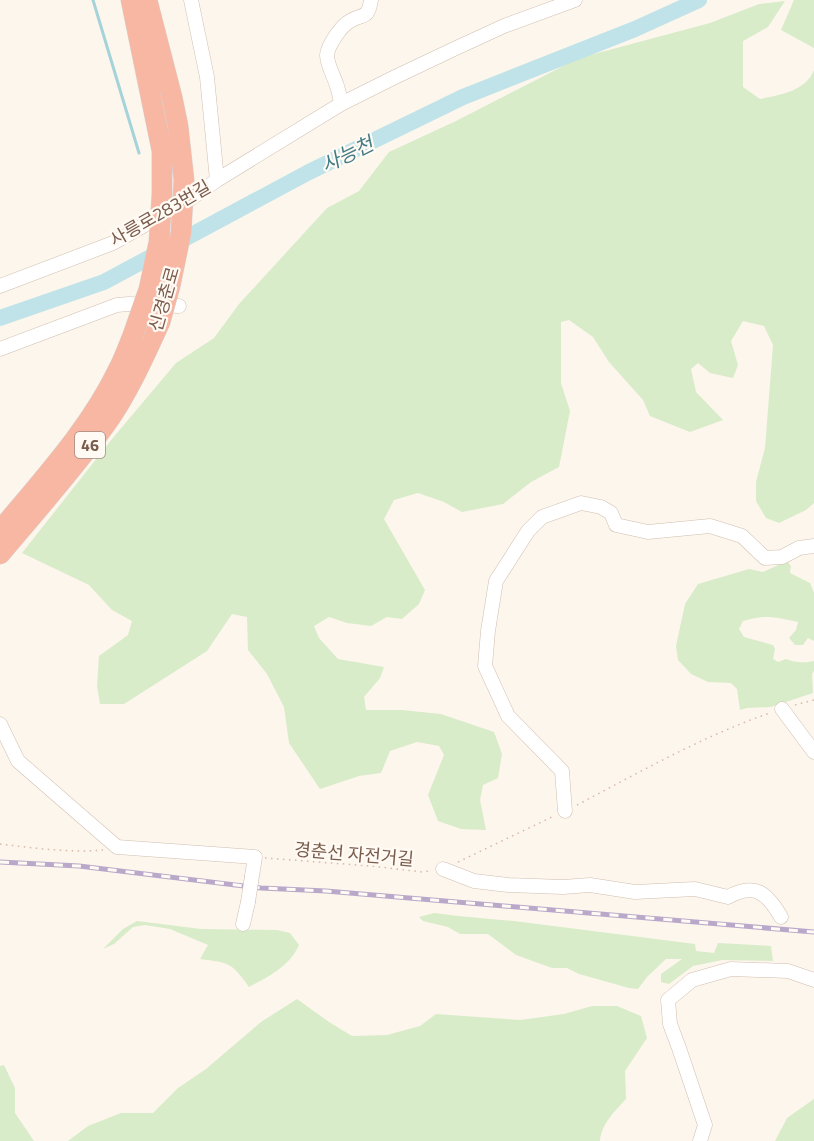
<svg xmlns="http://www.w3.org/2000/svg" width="814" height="1141" font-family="'Titillium Web','Noto Sans KR',sans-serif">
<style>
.green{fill:#d8ecc9}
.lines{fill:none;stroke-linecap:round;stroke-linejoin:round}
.stream{stroke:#a5d3da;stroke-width:3}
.river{stroke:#bfe3e8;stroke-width:16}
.minor-casing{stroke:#d1beb0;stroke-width:15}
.highway-casing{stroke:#dad1cd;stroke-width:21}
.path{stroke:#d9b8a5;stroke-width:1.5;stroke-dasharray:1.5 4.5;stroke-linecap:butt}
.minor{stroke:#fff;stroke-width:14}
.highway{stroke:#f7b7a3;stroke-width:20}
.rail-casing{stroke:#b9a8c9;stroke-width:5}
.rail{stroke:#fffaf3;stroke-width:3;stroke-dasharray:9;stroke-linecap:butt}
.minor-bridge-casing{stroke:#d1beb0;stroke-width:15;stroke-linecap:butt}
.highway-bridge-casing{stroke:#dad1cd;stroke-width:21;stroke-linecap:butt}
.minor-bridge{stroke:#fff;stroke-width:14}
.highway-bridge{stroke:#f7b7a3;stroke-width:20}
.labels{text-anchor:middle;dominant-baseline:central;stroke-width:4.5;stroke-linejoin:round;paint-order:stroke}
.shield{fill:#fffaf3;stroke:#a28b7f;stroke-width:1.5}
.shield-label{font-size:16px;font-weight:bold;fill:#7a5c4d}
.street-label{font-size:18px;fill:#7a5c4d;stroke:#fffaf3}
.water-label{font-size:20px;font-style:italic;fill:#437c86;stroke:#fffaf3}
</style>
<rect width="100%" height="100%" fill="#fdf6ec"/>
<path class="green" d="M 794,0 L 814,0 L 814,48 L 781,30 Z
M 785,1 L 768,27 L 743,41 L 743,87 L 760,99 C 780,95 806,91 814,70 L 814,503 L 806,510 L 779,523 L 766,518 L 756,501 L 756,482 L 765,448 L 773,345 L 764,326 L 743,321 L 731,341 L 738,365 L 733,378 L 710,373 L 698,363 L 691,369 L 696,392 L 723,420 L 690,432 L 650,416 L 643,400 L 609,362 L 593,337 L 569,320 L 561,322 L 561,383 L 570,411 L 559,467 L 531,482 L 503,504 L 462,512 L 444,502 L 418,493 L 394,500 L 384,519 L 425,590 L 419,604 L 402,619 L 387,617 L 371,626 L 347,623 L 329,617 L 314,626 L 319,638 L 338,659 L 384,667 L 380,678 L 364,697 L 366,710 L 402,710 L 441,714 L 494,732 L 502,754 L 498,778 L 483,785 L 480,800 L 486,830 L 461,829 L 438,821 L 428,795 L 444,755 L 439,746 L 417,742 L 390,751 L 381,773 L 359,776 L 320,789 L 289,743 L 284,707 L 267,674 L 248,650 L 247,617 L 232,614 L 207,651 L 124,704 L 100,704 L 97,686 L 99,656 L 128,635 L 132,621 L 112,610 L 89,585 L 22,553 L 112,439 L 176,363 L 214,338 L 239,304 L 327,208 L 359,191 L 389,152 L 456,121 L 579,58 L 710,23 L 759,4 Z
M 787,561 L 791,566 L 790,573 L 810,583 L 814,593 L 814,641 L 808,638 L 803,645 L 795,645 L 789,638 L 796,630 L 798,622 C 775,617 766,614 743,621 L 739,629 L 744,637 L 773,645 L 775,649 L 773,659 L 778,662 L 786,659 C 796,663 804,663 814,661 L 814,671 L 812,674 L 813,693 L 771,707 L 747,708 L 740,710 L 737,689 L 731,683 L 708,682 L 691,674 L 678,660 L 676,646 L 685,604 L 698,584 L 749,569 L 763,572 Z
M 434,913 L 458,916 L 514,921 L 695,944 L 696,951 L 714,953 L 718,943 L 771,946 L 773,961 L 722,960 L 693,966 L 669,984 L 661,982 L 661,974 L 682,959 L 666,959 L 647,977 L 638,989 L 629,988 L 579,974 L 567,968 L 552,968 L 516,955 L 488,934 L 460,934 L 448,927 L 423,921 L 419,917 Z
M 137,921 L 201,929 L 277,930 L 290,933 L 299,945 C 290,966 268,977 249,987 C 231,962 230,963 200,959 L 208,945 L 170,929 L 145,925 L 133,927 L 114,944 L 103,949 L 123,929 Z
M 297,999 L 329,1022 L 352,1036 L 387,1035 L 420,1026 L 436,1014 L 520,1020 L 564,1014 L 592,1006 L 617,1006 L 641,1016 L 647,1038 L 625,1071 L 626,1099 C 615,1111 601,1124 600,1141 L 68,1141 L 88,1126 L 121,1113 L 153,1113 L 178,1088 L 206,1069 L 261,1022 Z
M 4,1065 L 15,1088 L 15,1113 L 34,1141 L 0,1141 L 0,1066 Z
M 814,1099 L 814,1141 L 775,1141 L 787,1118 Z"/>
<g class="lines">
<path class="stream" d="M 93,0 L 139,153"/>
<path class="river" d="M 0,318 L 104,282 L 309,172 L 463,97 L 635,29 L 699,0"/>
<defs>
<path id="minor" d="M 341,104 C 340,98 339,92 337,86 C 334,76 327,65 327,55 C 328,45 341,26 350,21 C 363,13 368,20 371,0
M 217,180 L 341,104 L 393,78 L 454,49 L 504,26 L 575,0
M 0,286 L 113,243 L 189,200 L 217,180 L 207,77 L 191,0
M 0,349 L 117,305 L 129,304 L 179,306
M 782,709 L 814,752
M 0,724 L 18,761 L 117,847 L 255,857 L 252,876
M 565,811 L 562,771 L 508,716 L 485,666 L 488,631 L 496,581 L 528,531 L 542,517 L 581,503 L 601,507 L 611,513 L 616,525 L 648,532 L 710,526 L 742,536 L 765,558 L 782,557 L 799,548 L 814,546
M 443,869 L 474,881 L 508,885 L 563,887 L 590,885 L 635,892 L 695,889 L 728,897 C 755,882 767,893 781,917
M 243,924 L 248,902
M 700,1141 L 705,1125 L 679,1048 L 670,1024 L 668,1000 L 692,980 L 731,969 L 788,971 L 814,980"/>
<path id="highway" d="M 131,0 L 162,151 L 162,195
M 147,0 L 172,97 L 178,126 L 184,180
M 0,531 C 42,480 89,430 118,370 C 124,359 128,347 133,335
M 0,554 C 36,511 73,470 106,424 C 128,393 144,357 160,322"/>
</defs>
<use href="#minor" class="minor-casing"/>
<use href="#highway" class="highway-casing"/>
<path class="path" d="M 795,705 L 814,700
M 577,805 C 640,772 703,736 770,713
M 0,844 C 34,848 69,853 103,850
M 265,858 L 371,866 L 422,872 L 431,871
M 458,862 L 554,816"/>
<use href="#minor" class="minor"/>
<use href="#highway" class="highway"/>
<defs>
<path id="rail" d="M 0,862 L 79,866 L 261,888 L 326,891 L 814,932"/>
</defs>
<use href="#rail" class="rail-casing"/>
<use href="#rail" class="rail"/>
<defs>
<path id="minor-bridge" d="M 248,902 L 252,876"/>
<path id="highway-bridge" d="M 160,322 L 170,286 L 181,233 L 184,180
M 133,335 L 149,289 L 159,242 L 162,195"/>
</defs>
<use href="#minor-bridge" class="minor-bridge-casing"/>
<use href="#highway-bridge" class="highway-bridge-casing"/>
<use href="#minor-bridge" class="minor-bridge"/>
<use href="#highway-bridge" class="highway-bridge"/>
</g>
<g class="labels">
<rect class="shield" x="75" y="432" width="30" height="26" rx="4.5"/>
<g class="shield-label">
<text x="90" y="445">46</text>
</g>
<g class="street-label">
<text transform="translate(160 213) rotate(-30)">사릉로283번길</text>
<text transform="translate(164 299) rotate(-74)">신경춘로</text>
<text transform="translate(354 854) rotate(5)">경춘선 자전거길</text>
</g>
<g class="water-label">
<text transform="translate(347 154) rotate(-26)">사능천</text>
</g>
</g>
</svg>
